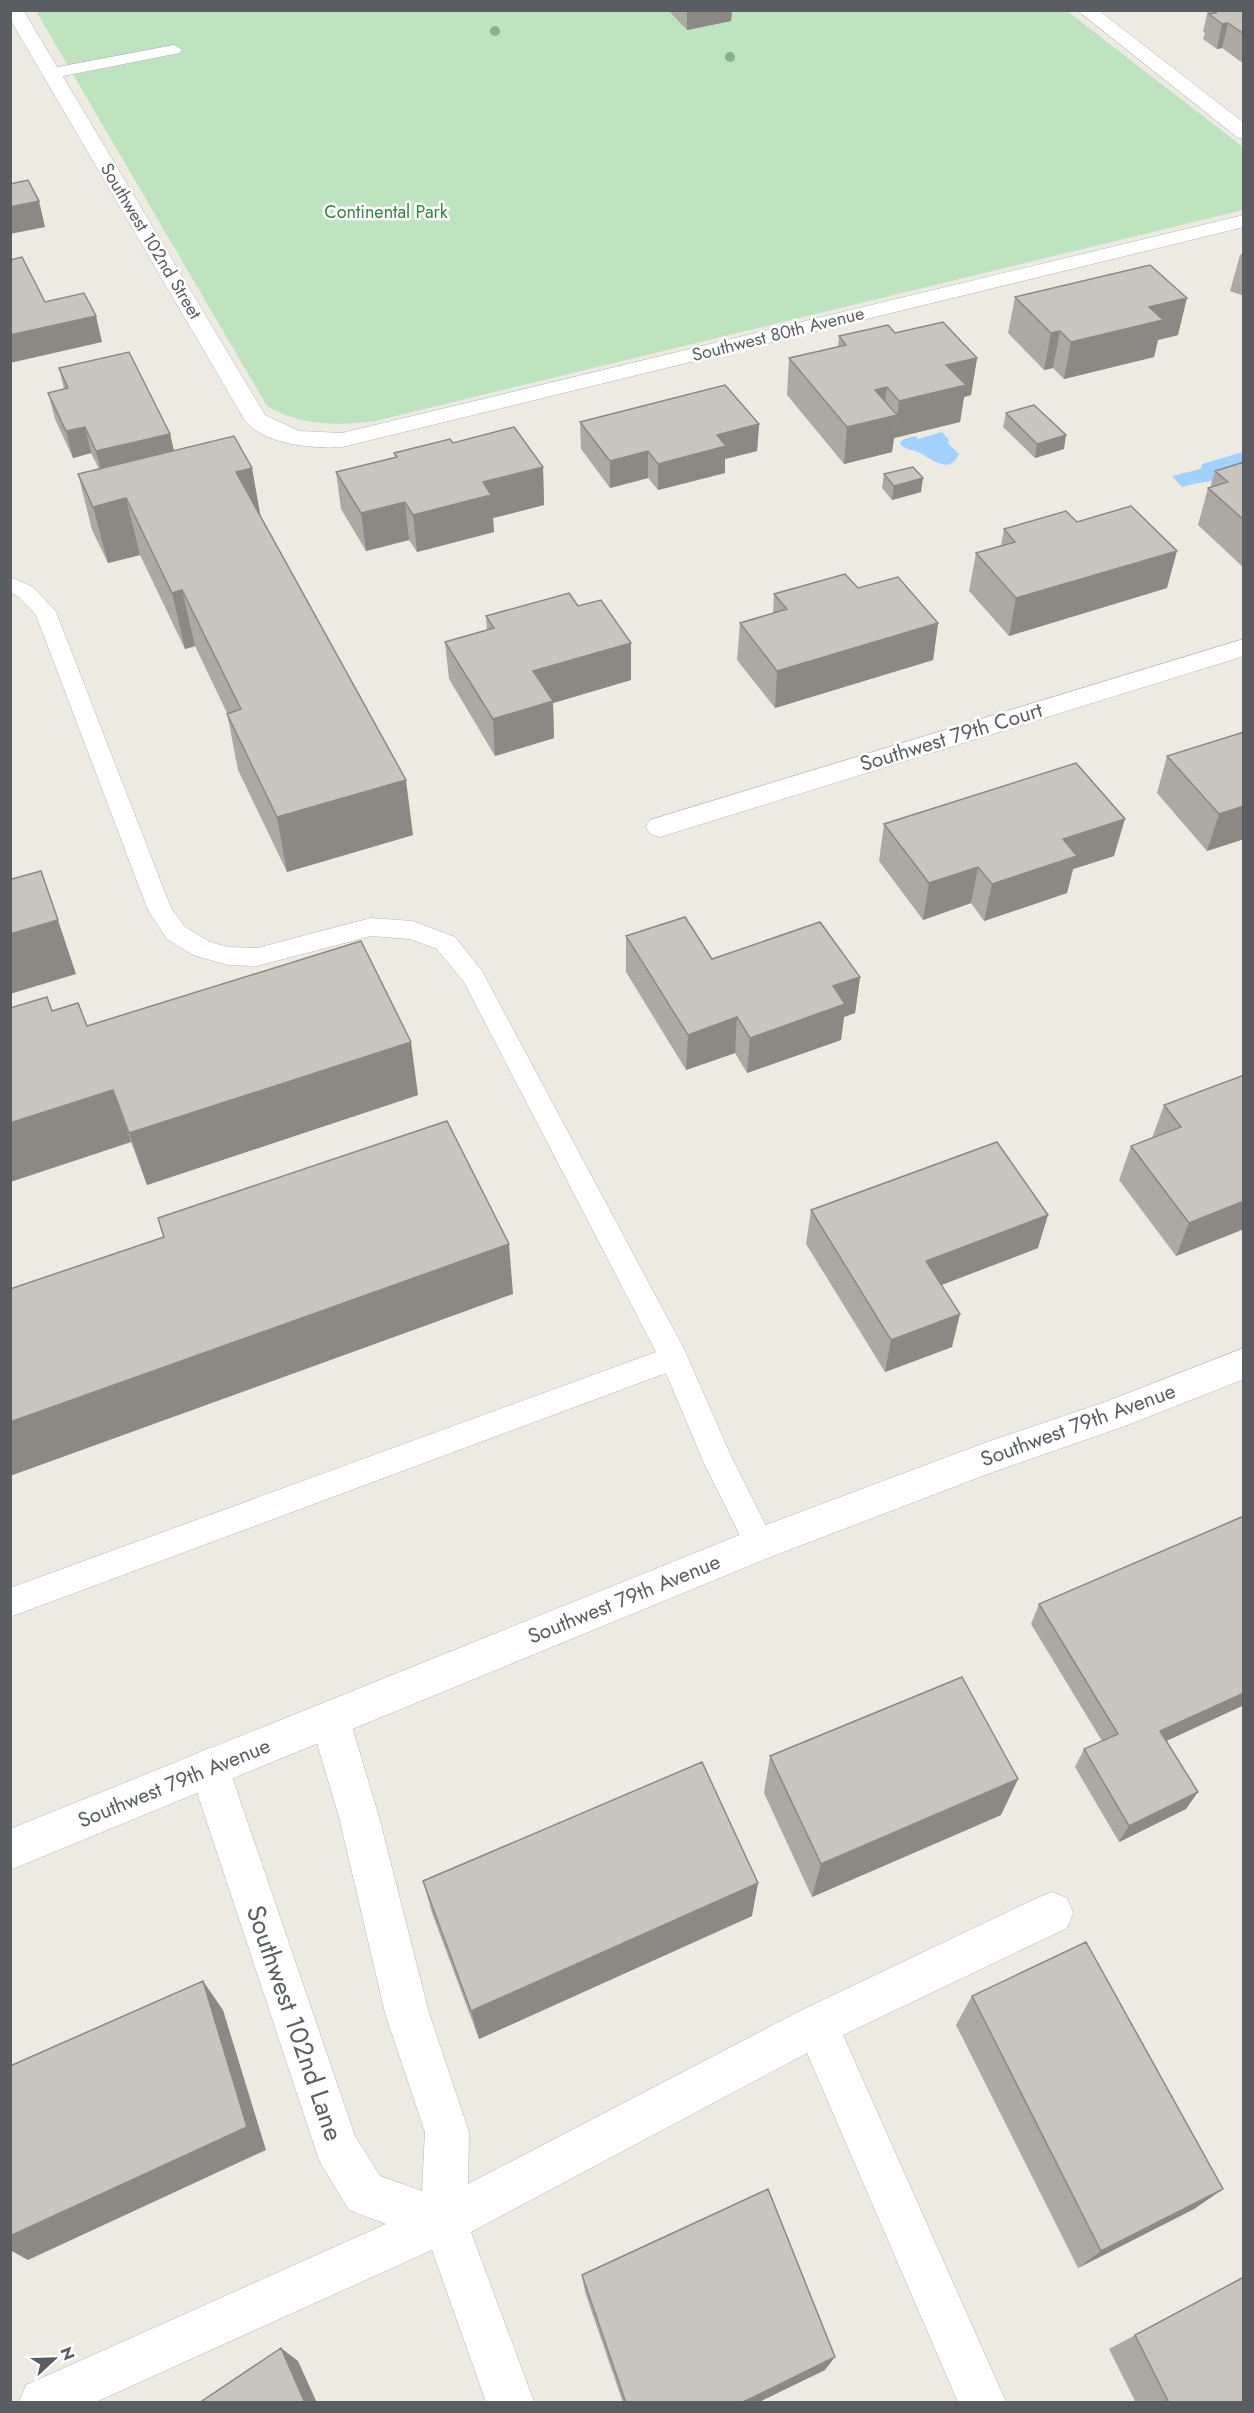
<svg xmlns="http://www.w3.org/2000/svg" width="1254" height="2413" font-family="Jost,sans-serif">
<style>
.green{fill:#bee3bf}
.water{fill:#a1d1fc}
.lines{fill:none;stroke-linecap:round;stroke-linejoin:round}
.lane-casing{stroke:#b4b7bb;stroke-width:1}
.street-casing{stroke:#b4b7bb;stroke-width:1}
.secondary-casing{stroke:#b5b8bd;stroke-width:1}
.lane{fill:#fff;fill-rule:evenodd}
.street{fill:#fff;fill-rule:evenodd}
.secondary{fill:#fff;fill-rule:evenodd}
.tree{fill:#88b187}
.wall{fill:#aca9a3}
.shaded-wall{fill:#8c8985}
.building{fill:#c8c4be;stroke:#8c8985;stroke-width:1.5}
.labels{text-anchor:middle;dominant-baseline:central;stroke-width:5;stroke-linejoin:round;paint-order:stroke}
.far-park-label{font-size:18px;fill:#37833e;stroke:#fff}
.far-street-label{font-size:18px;fill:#5a5d62;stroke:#fff}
.street-label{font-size:21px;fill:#5a5d62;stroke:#fff}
.near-street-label{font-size:26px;fill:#5a5d62;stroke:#fff}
</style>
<rect width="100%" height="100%" fill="#eceae1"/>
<path class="green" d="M 36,11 L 1067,11 L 1243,147 L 1243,210 L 375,421 C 337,426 301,426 267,406 Z"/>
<path class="water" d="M 942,432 L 949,440 L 948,443 L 959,454 C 951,474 934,461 922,454 C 914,449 907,451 900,444 L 902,440 L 915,436 L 918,439 Z
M 1243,452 L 1243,475 C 1222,480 1203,481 1182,487 L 1172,476 L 1201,469 L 1202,464 Z"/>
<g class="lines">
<defs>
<path id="lane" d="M 174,45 L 182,50 L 179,53 L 53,78 L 45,73 L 53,68 Z
M 10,577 L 33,587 L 56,612 L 171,908 L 185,927 L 210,942 L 228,947 L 257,948 L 371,918 L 412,921 L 455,937 L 482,971 L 684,1349 L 731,1456 L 775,1544 L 771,1554 L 760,1558 L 749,1554 L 703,1461 L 666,1373 L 10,1617 L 10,1588 L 656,1352 L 464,982 L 437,949 L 410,939 L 371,936 L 257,966 L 228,965 L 193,955 L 167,939 L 148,910 L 36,615 L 19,597 L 10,592 Z"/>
<path id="street" d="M 10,10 L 23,10 L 265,415 L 299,431 L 342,433 L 1244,215 L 1244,227 L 342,447 C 314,449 262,445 244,419 L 10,19 Z
M 1244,639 L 1244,656 L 660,837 L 650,834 L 646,827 L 650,820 Z
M 330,1701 L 344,1707 L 350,1720 L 379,1817 L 429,2013 L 469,2132 L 468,2184 L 802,2010 L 1037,1898 L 1052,1892 L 1067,1898 L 1073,1913 L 1067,1928 L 843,2035 L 1006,2402 L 958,2402 L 807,2053 L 471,2232 L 534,2402 L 486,2402 L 432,2250 L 96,2402 L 19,2402 L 26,2385 L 386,2224 L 349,2210 L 321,2164 L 315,2148 L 189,1768 L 195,1754 L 209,1748 L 223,1754 L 229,1768 L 355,2136 L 380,2176 L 422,2191 L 425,2132 L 385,2013 L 339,1817 L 310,1720 L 316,1707 Z"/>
<path id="secondary" d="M 1077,10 L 1098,10 L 1244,123 L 1244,139 L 1237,137 Z
M 1244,1348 L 1244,1379 L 1125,1426 L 993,1472 L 773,1556 L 10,1870 L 10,1829 L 747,1532 L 987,1442 L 1105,1402 Z"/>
</defs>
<use href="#lane" class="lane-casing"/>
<use href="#street" class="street-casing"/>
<use href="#secondary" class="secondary-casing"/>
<use href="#lane" class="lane"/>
<use href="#street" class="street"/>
<use href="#secondary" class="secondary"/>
</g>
<g class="tree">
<circle cx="495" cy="31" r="5"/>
<circle cx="730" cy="57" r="5"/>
</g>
<path class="wall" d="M 668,10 L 732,10 L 731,21 L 687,30 Z
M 1208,10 L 1244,10 L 1244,64 L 1222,48 L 1217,49 L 1203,39 L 1205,33 L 1203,32 Z
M 1244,252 L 1244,296 L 1230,291 L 1240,255 Z
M 1015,297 L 1178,335 L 1158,340 L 1154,357 L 1064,379 L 1053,368 L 1044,370 L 1008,333 Z
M 895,333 L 977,358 L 971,395 L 964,397 L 960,422 L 894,438 L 892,452 L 844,464 L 787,395 L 789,358 L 838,347 L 839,336 Z
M 59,368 L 170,434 L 174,451 L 261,517 L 413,835 L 287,872 L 238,770 L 227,713 L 195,646 L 185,649 L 140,555 L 108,563 L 92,530 L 78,474 L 99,469 L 91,453 L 73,458 L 55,419 L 48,393 L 64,389 Z
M 1006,413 L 1064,449 L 1035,458 L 1003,427 Z
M 580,422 L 759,424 L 757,451 L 725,459 L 725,473 L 658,490 L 648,478 L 610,488 L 581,449 Z
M 453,443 L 543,467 L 544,505 L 493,518 L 494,532 L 417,552 L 409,540 L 366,551 L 341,509 L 336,472 L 395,457 L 394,453 Z
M 1244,462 L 1244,568 L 1198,525 L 1208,488 L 1210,488 L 1215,471 Z
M 884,474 L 921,492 L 892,500 L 882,488 Z
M 1077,522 L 1167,588 L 1009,636 L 969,591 L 976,553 L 1001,546 L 1004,529 Z
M 858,588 L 938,623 L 933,660 L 775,708 L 737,660 L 740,623 L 773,613 L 774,594 Z
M 578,606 L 631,643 L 631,680 L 553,703 L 554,738 L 495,756 L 449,679 L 445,642 L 487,630 L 486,616 Z
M 1244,732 L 1244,839 L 1207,851 L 1157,793 L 1167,756 Z
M 884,824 L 1114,856 L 1073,869 L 1067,893 L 984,921 L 971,903 L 923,920 L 879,861 Z
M 626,936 L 712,959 L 860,977 L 855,1013 L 844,1017 L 841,1040 L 747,1073 L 735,1053 L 686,1070 L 626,972 Z
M 10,1008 L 52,1011 L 87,1026 L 418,1095 L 147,1185 L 131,1142 L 10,1182 Z
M 1244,1075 L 1244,1229 L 1176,1256 L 1119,1180 L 1131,1146 L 1152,1138 L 1164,1105 Z
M 811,1210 L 1038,1248 L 941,1285 L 952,1347 L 885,1372 L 806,1244 Z
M 1244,1516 L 1244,1705 L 1166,1741 L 1186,1809 L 1119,1842 L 1075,1767 L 1084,1749 L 1102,1741 L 1031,1624 L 1039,1604 Z
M 770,1756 L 1018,1779 L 1001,1815 L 812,1897 L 764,1793 Z
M 423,1881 L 752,1916 L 479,2039 L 432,1913 Z
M 972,1996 L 1223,2189 L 1194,2209 L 1078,2268 L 956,2025 Z
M 582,2275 L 825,2370 L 757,2403 L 623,2403 L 585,2292 Z
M 1244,2277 L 1244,2403 L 1136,2403 L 1109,2349 Z"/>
<path class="shaded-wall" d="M 687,10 L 732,10 L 731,21 L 687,30 Z
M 1228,23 L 1222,48 L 1217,49 L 1222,24 Z
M 39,201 L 45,227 L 10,234 L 10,207 Z
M 1187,298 L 1178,335 L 1158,340 L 1154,357 L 1064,379 L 1071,342 L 1149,307 Z
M 96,316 L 102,342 L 10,363 L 10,335 Z
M 1060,331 L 1053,368 L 1044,370 L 1051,333 Z
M 977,358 L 971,395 L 964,397 L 960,422 L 894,438 L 899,401 L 946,365 Z
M 887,387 L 883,418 L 897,415 L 892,452 L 844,464 L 847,427 L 875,390 Z
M 759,424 L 757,451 L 725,459 L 725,473 L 658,490 L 658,464 L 717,435 Z
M 85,427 L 91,453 L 73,458 L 66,431 Z
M 170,434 L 176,460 L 103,478 L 96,451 Z
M 1066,435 L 1064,449 L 1035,458 L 1037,444 Z
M 648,451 L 648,478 L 610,488 L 610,461 Z
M 543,467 L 544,505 L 493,518 L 494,532 L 417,552 L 413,515 L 483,482 Z
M 252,468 L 262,524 L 236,472 Z
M 923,478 L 921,492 L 892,500 L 894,486 Z
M 126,498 L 140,555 L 108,563 L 93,507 Z
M 405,502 L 409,540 L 366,551 L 361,513 Z
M 1177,551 L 1167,588 L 1009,636 L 1016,598 Z
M 182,590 L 195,646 L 185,649 L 172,593 Z
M 938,623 L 933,660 L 775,708 L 777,671 Z
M 631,643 L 631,680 L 553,703 L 554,738 L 495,756 L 493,719 L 533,671 Z
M 406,780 L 413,835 L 287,872 L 277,817 Z
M 1244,806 L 1244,839 L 1207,851 L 1219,814 Z
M 1125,819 L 1114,856 L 1073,869 L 1067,893 L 984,921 L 992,884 L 1063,839 Z
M 978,867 L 971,903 L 923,920 L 929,883 Z
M 58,920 L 76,974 L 10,994 L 10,934 Z
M 860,977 L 855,1013 L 844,1017 L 841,1040 L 747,1073 L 750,1038 L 833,986 Z
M 737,1017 L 735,1053 L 686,1070 L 688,1035 Z
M 411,1042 L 418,1095 L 147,1185 L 129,1133 Z
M 113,1090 L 131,1142 L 10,1182 L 10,1123 Z
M 1244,1201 L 1244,1229 L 1176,1256 L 1189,1223 Z
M 1048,1215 L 1038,1248 L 918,1294 L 926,1261 Z
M 509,1244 L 513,1294 L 10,1476 L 10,1422 Z
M 960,1314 L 952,1347 L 885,1372 L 891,1340 Z
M 1244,1693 L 1244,1705 L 1149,1749 L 1160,1731 Z
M 1018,1779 L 1001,1815 L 812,1897 L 821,1864 Z
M 1198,1792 L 1186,1809 L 1119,1842 L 1129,1826 Z
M 758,1883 L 752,1916 L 479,2039 L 471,2011 Z
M 203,1981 L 223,2010 L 266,2150 L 28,2260 L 10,2250 L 10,2236 Z
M 1223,2189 L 1194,2209 L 1078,2268 L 1101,2251 Z
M 281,2348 L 298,2361 L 317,2403 L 305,2403 Z
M 835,2357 L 825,2370 L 757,2403 L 741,2403 Z"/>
<path class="building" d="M 1213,10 L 1244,10 L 1244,34 L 1228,23 L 1222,24 L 1209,14 L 1216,13 Z
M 28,180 L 39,201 L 10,207 L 10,184 Z
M 22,257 L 45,302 L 84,293 L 96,316 L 10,335 L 10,260 Z
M 1150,265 L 1187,298 L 1149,307 L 1163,320 L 1071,342 L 1060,331 L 1051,333 L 1015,297 Z
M 943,322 L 977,358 L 946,365 L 966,385 L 899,401 L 887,387 L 875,390 L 897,415 L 847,427 L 789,358 L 846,345 L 839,336 L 888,325 L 895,333 Z
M 129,352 L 170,434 L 96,451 L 85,427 L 66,431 L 48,393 L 68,388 L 59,368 Z
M 725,385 L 759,424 L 717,435 L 726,446 L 658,464 L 648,451 L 610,461 L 580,422 Z
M 1034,405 L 1066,435 L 1037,444 L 1006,413 Z
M 514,427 L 543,467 L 483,482 L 491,495 L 413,515 L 405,502 L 361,513 L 336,472 L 397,457 L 394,453 L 450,439 L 453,443 Z
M 234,436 L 252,468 L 236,472 L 406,780 L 277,817 L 227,714 L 241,709 L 182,590 L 172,593 L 126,498 L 93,507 L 78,474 Z
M 1244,462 L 1244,520 L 1208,488 L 1228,482 L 1215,471 Z
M 913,467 L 923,478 L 894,486 L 884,474 Z
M 1131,506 L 1177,551 L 1016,598 L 976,553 L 1015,542 L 1004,529 L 1066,511 L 1077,522 Z
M 845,574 L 858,588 L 898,577 L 938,623 L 777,671 L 740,623 L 787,609 L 774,594 Z
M 569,593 L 578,606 L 601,600 L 631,643 L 533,671 L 553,701 L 493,719 L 445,642 L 494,628 L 486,616 Z
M 1244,732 L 1244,806 L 1219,814 L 1167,756 Z
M 1076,763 L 1125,819 L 1063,839 L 1077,856 L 992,884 L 978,867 L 929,883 L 884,824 Z
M 41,871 L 58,920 L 10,934 L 10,875 L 12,879 Z
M 685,917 L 712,959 L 820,922 L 860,977 L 833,986 L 845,1004 L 750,1038 L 737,1017 L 688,1035 L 626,936 Z
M 361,941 L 411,1042 L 129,1133 L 113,1090 L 10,1123 L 10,1008 L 47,997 L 52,1011 L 78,1003 L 87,1026 Z
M 1244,1075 L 1244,1201 L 1189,1223 L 1131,1146 L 1181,1127 L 1164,1105 Z
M 447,1121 L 509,1244 L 10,1422 L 10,1289 L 164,1237 L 158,1218 Z
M 997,1142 L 1048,1215 L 926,1261 L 960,1314 L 891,1340 L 811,1210 Z
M 1244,1516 L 1244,1693 L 1160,1731 L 1198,1792 L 1129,1826 L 1084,1749 L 1118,1734 L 1039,1604 Z
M 962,1677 L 1018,1779 L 821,1864 L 770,1756 Z
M 702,1762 L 758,1883 L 471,2011 L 423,1881 Z
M 1086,1942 L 1223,2189 L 1101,2251 L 972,1996 Z
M 203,1981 L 247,2127 L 10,2236 L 10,2066 Z
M 768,2189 L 835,2357 L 741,2403 L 626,2403 L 582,2275 Z
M 1244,2277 L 1244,2403 L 1169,2403 L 1135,2335 Z
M 281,2348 L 305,2403 L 199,2403 Z"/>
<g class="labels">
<g class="far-park-label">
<text x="386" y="212">Continental Park</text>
</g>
<g class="far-street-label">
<text transform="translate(151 241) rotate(59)">Southwest 102nd Street</text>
<text transform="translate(778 334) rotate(-14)">Southwest 80th Avenue</text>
</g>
<g class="street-label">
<text transform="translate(951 737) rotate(-17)">Southwest 79th Court</text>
<text transform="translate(1078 1425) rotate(-20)">Southwest 79th Avenue</text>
<text transform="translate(624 1599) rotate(-22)">Southwest 79th Avenue</text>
<text transform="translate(174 1783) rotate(-22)">Southwest 79th Avenue</text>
</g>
<g class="near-street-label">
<text transform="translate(295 2023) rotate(71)">Southwest 102nd Lane</text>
</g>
</g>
<rect width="1254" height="2413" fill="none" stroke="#5a5d62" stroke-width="24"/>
<g transform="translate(54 2359) rotate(68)" stroke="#ffffff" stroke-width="4.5" paint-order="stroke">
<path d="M0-4.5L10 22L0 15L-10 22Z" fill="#5a5d62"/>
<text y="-9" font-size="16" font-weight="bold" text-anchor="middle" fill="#5a5d62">N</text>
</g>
</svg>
